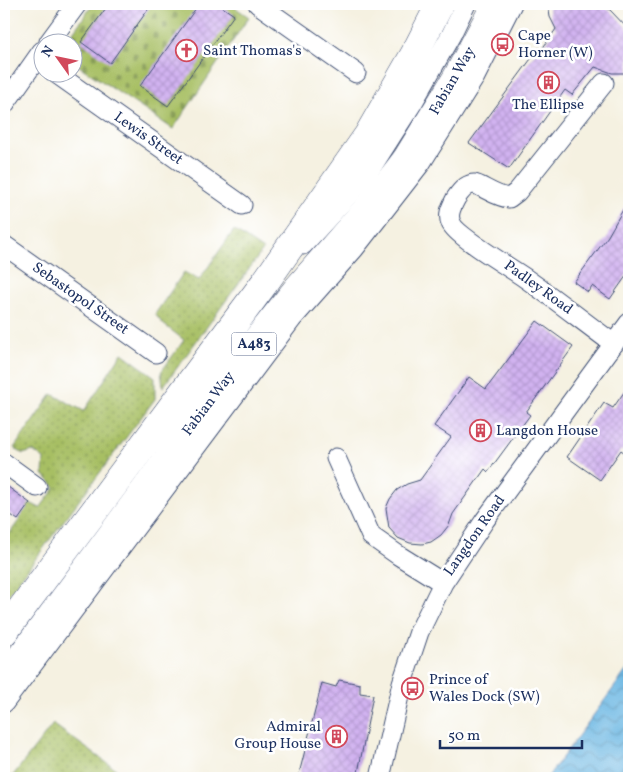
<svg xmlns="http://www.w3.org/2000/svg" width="633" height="782" font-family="Vollkorn,serif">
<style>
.grass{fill:url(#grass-dots);stroke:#617761}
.cemetery{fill:url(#cemetery-stones);stroke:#617761}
.water{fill:url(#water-waves);stroke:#4272a0}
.building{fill:url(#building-cross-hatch)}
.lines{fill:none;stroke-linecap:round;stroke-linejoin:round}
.minor-casing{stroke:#3c4c72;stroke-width:21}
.highway-casing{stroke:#3c4c72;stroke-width:29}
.minor{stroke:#fff;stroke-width:19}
.highway{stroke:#fff;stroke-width:28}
.labels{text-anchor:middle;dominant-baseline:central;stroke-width:5;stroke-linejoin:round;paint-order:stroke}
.shield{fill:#fff;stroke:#5f6d8e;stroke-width:1}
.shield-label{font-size:14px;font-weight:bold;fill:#1b2f5e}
.poi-label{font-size:15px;fill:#1b2f5e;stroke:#fff;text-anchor:start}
.street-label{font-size:15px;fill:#1b2f5e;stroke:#fff}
</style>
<defs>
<pattern id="grass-dots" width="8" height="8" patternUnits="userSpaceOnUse" patternTransform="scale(1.25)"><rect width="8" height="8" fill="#a7bf64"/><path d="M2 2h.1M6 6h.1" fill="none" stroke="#879c56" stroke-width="1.8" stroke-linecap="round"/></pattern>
<pattern id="cemetery-stones" width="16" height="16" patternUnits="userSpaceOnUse" patternTransform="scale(1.25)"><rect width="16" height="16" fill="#a7bf64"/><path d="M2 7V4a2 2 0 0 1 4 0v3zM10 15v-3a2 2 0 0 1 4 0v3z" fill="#879c56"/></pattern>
<pattern id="water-waves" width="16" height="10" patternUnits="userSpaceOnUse" patternTransform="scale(1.25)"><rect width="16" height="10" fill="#69b6e2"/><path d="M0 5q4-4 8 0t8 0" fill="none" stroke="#5694ba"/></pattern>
<pattern id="building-cross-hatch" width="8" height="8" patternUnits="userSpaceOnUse" patternTransform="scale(1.25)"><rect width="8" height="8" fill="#d1b2f0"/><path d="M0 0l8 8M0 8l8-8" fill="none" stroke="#b399d0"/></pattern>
</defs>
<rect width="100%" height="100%" fill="#fff"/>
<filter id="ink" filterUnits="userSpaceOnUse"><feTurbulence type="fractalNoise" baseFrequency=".02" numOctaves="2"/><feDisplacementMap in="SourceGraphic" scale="10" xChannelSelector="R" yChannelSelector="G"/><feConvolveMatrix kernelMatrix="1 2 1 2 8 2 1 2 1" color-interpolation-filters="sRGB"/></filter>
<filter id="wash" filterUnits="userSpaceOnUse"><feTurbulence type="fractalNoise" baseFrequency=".0096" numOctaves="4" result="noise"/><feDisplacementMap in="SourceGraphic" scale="20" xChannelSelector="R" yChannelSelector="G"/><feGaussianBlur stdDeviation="1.12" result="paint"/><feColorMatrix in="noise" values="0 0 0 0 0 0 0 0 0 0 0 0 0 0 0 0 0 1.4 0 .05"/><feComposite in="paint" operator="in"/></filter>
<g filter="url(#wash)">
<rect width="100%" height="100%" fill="#f5f1e1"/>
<path class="grass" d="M 234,230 L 263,250 L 163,387 L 161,372 L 184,340 L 163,324 L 155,314 L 184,272 L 199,280 Z
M 122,353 L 155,377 L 155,399 L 4,601 L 4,541 L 20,519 L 18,515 L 30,503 L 40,508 L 55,488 L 43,474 L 44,459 L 33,451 L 23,454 L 14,448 L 52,394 L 84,411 Z
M 53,724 L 128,778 L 11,778 Z"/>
<path class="cemetery" d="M 93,4 L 230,4 L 249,17 L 173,129 L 73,62 L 72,42 L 66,42 Z"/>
<path class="water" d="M 629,667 L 629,778 L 547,778 Z"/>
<g id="blocks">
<path class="building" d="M 109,4 L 152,4 L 110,63 L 81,42 Z
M 199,4 L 218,4 L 234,15 L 168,106 L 140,86 Z
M 548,4 L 601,4 L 610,10 L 629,30 L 629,73 L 612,73 L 595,67 L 572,95 L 565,90 L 509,169 L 469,143 L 539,48 L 542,49 L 556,29 L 550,17 Z
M 629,199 L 629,272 L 610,299 L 592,286 L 588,292 L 574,282 L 608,236 Z
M 537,321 L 573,347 L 526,412 L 530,415 L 488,472 L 485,469 L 453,514 L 449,525 L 441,535 L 431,542 L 422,544 L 410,543 L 398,538 L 389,528 L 386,508 L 390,499 L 397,490 L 407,484 L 420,480 L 451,437 L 434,426 L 469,377 L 486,389 Z
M 629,385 L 629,456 L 621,450 L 600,480 L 567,457 L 604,403 L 613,408 Z
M 4,484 L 30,503 L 18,520 L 4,510 Z
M 339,680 L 360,684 L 360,693 L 373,695 L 357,778 L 298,778 L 322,683 L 336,687 Z"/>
</g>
</g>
<g filter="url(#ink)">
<use href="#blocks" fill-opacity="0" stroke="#3c4c72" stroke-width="1"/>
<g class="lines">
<defs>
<path id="minor" d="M 258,4 L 356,73
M 49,42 L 77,4
M 54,72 L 242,205
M 604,83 L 517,192 L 509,198 C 496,197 481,185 474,184 C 466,184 460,192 456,198 C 452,206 447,214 451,223 C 456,236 511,268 525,278 C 555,299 584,322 614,344
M 4,105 L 42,51
M 4,245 L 156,353
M 303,245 L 366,176 L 412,104 L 451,35 L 466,4
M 336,458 L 371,536 L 398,555 L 443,583
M 4,463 L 37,487
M 4,703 L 292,319 L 354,249 L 421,163 L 475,77 L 512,4
M 380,778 L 402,683 L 419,632 L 443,583 L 485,520 L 629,323"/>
<path id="highway" d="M 4,632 L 266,281 L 368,135 L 414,55 L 440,4
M 4,680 L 246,354 L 298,288 L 381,193 L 406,160 L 456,79 L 496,4"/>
</defs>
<use href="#minor" class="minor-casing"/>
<use href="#highway" class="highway-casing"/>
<use href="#minor" class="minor"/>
<use href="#highway" class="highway"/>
</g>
</g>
<defs>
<symbol id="bus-ring" viewBox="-11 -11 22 22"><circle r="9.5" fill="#fff" stroke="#d1495b" stroke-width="1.5"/><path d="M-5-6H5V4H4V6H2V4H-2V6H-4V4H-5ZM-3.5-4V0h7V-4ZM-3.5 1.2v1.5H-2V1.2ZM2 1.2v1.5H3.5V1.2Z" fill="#d1495b"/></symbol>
<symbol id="church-ring" viewBox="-11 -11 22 22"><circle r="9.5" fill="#fff" stroke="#d1495b" stroke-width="1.5"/><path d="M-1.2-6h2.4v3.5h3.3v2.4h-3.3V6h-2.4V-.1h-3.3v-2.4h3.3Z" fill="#d1495b"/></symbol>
<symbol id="building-ring" viewBox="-11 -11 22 22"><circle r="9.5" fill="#fff" stroke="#d1495b" stroke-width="1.5"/><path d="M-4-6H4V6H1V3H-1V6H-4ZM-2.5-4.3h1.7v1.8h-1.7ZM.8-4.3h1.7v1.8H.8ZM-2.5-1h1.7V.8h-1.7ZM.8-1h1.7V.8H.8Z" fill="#d1495b"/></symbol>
</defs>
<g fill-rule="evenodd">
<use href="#bus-ring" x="490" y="32" width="25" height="25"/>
<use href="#church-ring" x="174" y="38" width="25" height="25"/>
<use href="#building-ring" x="536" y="70" width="25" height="25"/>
<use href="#building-ring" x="468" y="418" width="25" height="25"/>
<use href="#bus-ring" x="400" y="676" width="25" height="25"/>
<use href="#building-ring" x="324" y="724" width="25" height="25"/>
</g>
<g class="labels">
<rect class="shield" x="231.5" y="332.5" width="45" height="23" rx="4"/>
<g class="shield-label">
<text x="254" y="344">A483</text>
</g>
<g class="poi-label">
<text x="518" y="36">Cape<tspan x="518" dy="17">Horner (W)</tspan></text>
<text x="203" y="51">Saint Thomas's</text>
<text x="548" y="105" text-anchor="middle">The Ellipse</text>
<text x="496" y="431">Langdon House</text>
<text x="429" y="680">Prince of<tspan x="429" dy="17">Wales Dock (SW)</tspan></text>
<text x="321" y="727" text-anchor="end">Admiral<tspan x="321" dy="17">Group House</tspan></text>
</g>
<g class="street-label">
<text transform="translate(453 81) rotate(-60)">Fabian Way</text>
<text transform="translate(148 139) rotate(35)">Lewis Street</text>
<text transform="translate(538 288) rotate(36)">Padley Road</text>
<text transform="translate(80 299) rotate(35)">Sebastopol Street</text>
<text transform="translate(209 404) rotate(-53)">Fabian Way</text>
<text transform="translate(475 536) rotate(-55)">Langdon Road</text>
</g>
</g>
<rect width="633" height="782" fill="none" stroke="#fff" stroke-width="20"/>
<g transform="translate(58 58) rotate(303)"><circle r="24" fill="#ffffff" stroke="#a4acbf"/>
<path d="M0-4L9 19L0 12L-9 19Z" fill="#d1495b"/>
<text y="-8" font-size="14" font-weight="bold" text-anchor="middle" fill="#1b2f5e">N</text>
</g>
<path d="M440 740v8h142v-8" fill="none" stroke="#1b2f5e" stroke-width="2.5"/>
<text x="448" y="740" font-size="15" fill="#1b2f5e" stroke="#ffffff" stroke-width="4" paint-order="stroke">50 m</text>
</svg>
